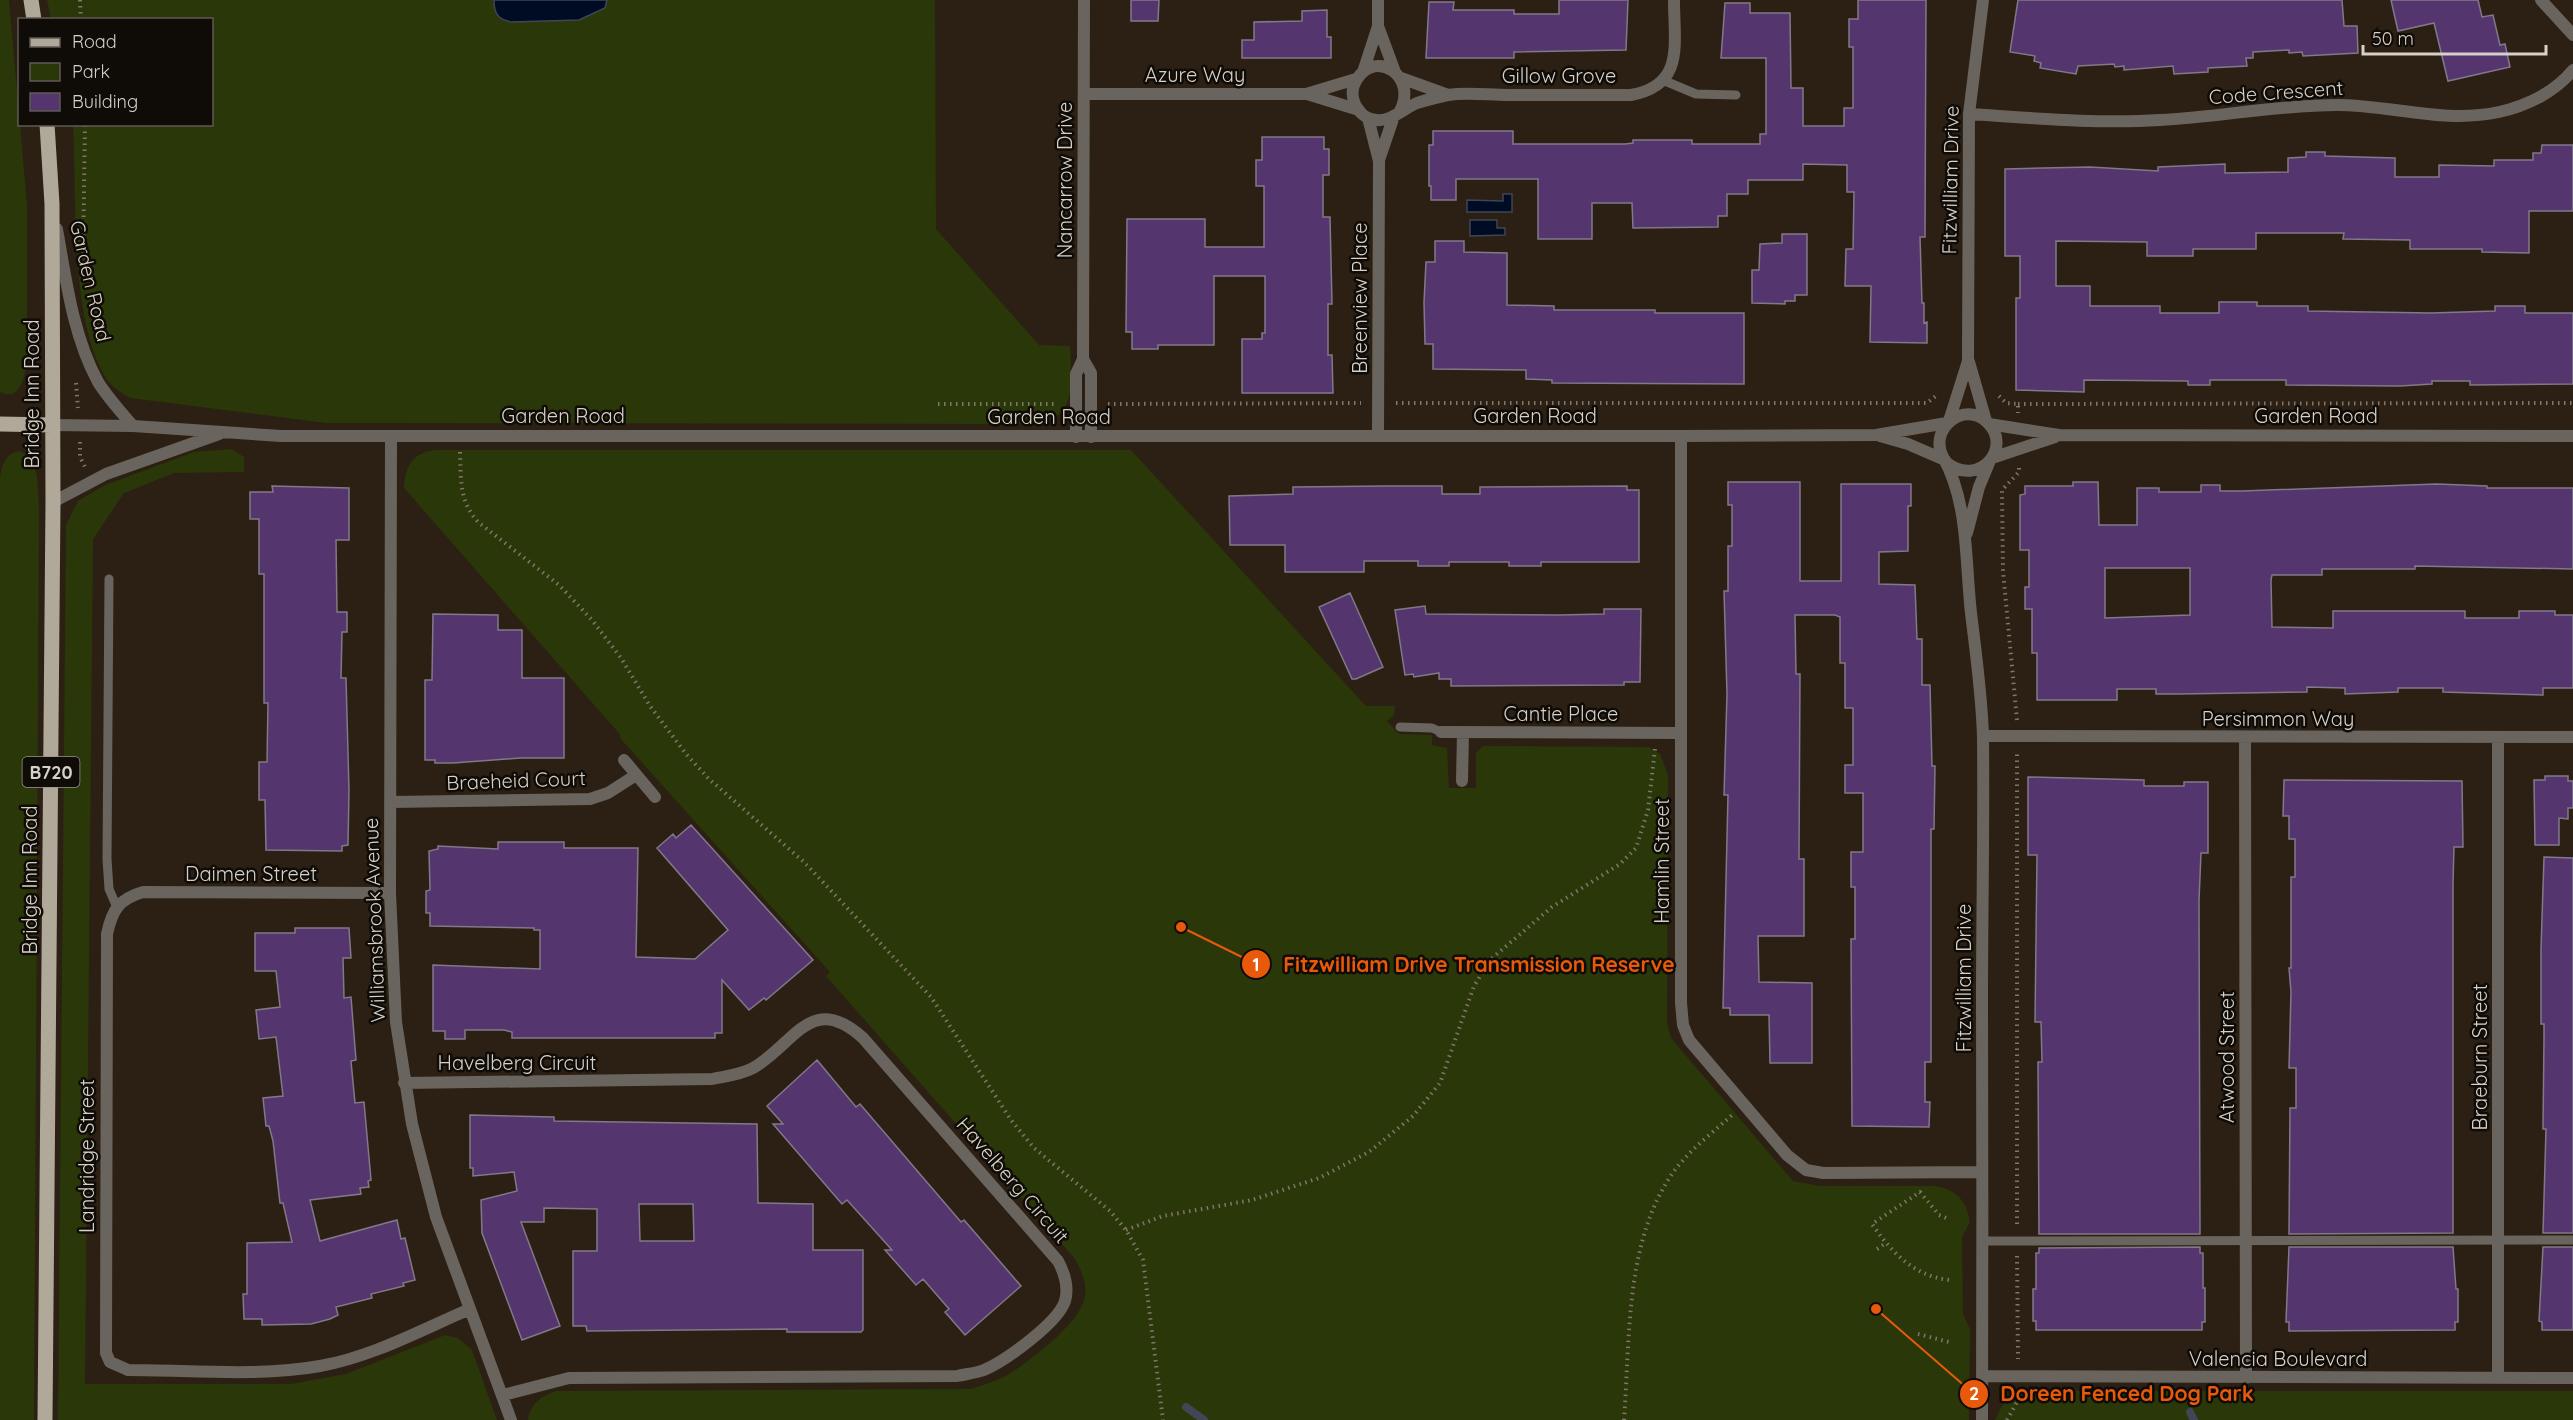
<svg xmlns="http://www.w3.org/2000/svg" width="2573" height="1420" font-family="Quicksand,sans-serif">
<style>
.green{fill:#2a3709}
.water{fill:#000b24;stroke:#404655;stroke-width:1.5}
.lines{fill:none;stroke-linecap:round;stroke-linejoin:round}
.stream{stroke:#404655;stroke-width:8}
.building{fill:#55356e;stroke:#817889;stroke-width:1.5;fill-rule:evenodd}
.path{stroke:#7f766c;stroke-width:4;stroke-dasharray:1.5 4.5;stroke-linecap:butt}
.service{stroke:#69655e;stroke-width:9}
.minor{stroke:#69655e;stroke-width:12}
.primary{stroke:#b0a999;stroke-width:15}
.labels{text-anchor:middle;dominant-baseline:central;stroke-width:5;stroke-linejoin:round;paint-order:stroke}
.shield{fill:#0f0b06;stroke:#9b958e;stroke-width:1.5}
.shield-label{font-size:18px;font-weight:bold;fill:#d7d0c8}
.street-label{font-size:20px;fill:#d7d0c8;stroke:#0f0b06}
.leader{fill:none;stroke:#e8590c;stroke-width:2}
.callout-dot{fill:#e8590c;stroke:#0f0b06;stroke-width:2}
.mark-label{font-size:18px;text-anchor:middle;font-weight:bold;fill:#fff}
.callout-label{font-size:21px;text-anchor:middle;font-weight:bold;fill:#e8590c;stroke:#0f0b06;stroke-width:5;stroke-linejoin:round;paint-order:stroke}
</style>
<rect width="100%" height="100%" fill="#2b2013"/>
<path class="green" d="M 0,0 L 9,0 L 27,204 L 27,362 C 24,377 21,402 0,392 Z
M 47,0 L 935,0 L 936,229 L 1039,345 L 1070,346 C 1071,381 1079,420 1033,424 L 326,423 L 130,398 C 121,393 112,387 106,378 C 69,319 77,194 73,125 L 212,124 L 212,20 L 51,19 Z
M 232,449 L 244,457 L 244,472 L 174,473 L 124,493 L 93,539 L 85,1384 L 291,1384 L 346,1374 L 445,1335 L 458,1338 L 472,1350 L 497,1420 L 58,1420 L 66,525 L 78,501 L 105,485 L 194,452 Z
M 436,450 L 1131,450 L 1366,706 L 1395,706 L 1394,715 L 1387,721 L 1399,734 L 1432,735 L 1432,745 L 1447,748 L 1449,788 L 1476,788 L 1476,753 L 1483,746 L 1649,747 L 1660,754 L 1668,775 L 1667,1023 L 1671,1038 L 1793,1181 L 1820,1186 L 1935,1186 C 1956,1189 1967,1201 1970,1222 L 1962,1237 L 1963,1314 L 1970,1329 L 1969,1420 L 528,1420 C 531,1403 540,1397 556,1391 L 970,1389 C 983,1385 997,1381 1009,1374 C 1030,1361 1075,1326 1083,1303 C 1089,1288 1083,1273 1075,1259 L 826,976 L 830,972 L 620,738 L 621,736 L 617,731 L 404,488 C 405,466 413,452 436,450 Z
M 19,451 C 41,457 37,489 39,509 L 34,1420 L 0,1420 L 0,478 C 2,465 5,454 19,451 Z
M 2022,1391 L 2573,1391 L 2573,1420 L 1995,1420 L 2005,1400 Z"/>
<path class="water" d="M 494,0 L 607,0 L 605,8 L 579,20 L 511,22 C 498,19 494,14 494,0 Z
M 1503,194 L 1512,194 L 1512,212 L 1467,212 L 1467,200 L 1503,201 Z
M 1470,220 L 1497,220 L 1497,228 L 1505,228 L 1505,235 L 1470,236 Z"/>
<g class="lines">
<path class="stream" d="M 1186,1407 L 1204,1420
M 2190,1412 L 2194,1420"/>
</g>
<path class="building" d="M 1131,0 L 1159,0 L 1158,21 L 1131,21 Z
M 1559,0 L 1628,0 L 1626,50 L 1514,52 L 1514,58 L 1426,58 L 1429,2 L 1454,2 L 1453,10 L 1514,10 L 1514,14 L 1559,14 Z
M 1858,0 L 1926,0 L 1925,237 L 1920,237 L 1922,303 L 1924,303 L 1924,323 L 1927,322 L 1927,343 L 1870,342 L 1871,286 L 1845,286 L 1846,249 L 1853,249 L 1854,192 L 1847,192 L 1847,165 L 1803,164 L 1803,180 L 1748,180 L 1748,194 L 1727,194 L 1727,216 L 1718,216 L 1718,227 L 1633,228 L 1632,203 L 1592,203 L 1592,239 L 1538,239 L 1538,179 L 1456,179 L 1456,200 L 1431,200 L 1431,186 L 1429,186 L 1429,145 L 1433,145 L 1433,131 L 1513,131 L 1513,144 L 1625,144 L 1633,143 L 1633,140 L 1692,140 L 1692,144 L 1760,144 L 1760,134 L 1766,134 L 1766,58 L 1721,58 L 1725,3 L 1750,3 L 1750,13 L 1790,13 L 1791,88 L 1803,88 L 1803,126 L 1844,126 L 1844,108 L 1853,108 L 1853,47 L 1849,47 L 1849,19 L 1858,19 Z
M 2018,0 L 2342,0 L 2344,26 L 2357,26 L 2358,53 L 2303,56 L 2302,52 L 2289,53 L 2289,50 L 2253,52 L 2253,58 L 2246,58 L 2247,66 L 2208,68 L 2208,72 L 2174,74 L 2173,66 L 2124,70 L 2124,66 L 2115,67 L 2114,64 L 2078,66 L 2076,74 L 2040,68 L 2041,63 L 2034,61 L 2035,56 L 2010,52 Z
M 2391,0 L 2478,0 L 2482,17 L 2493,15 L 2500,45 L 2505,44 L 2510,67 L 2448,81 L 2434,23 L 2398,31 Z
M 1327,10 L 1327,37 L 1331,37 L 1331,58 L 1242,58 L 1242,40 L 1254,40 L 1254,22 L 1302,21 L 1302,11 Z
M 1262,137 L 1324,137 L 1324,149 L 1329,149 L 1329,175 L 1323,175 L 1323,217 L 1330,217 L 1332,304 L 1328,304 L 1328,355 L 1332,355 L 1333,393 L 1242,393 L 1242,339 L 1262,339 L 1262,333 L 1265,333 L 1265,276 L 1214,276 L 1214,345 L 1158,345 L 1158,349 L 1132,349 L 1132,332 L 1126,332 L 1127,219 L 1205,219 L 1205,247 L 1264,247 L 1264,186 L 1256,186 L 1256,160 L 1262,160 Z
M 2542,145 L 2573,145 L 2573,211 L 2529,211 L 2529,253 L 2482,252 L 2482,249 L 2410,249 L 2410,240 L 2343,239 L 2344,233 L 2256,233 L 2256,249 L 2193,249 L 2193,256 L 2147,256 L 2147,242 L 2056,241 L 2056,286 L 2090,286 L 2090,306 L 2160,306 L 2160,313 L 2219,313 L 2219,302 L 2257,302 L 2257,306 L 2308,306 L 2308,311 L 2431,313 L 2495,311 L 2495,306 L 2525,306 L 2525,313 L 2573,313 L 2573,384 L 2470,385 L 2470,381 L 2432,381 L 2432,384 L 2400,386 L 2286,385 L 2286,380 L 2210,380 L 2210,385 L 2188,385 L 2188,381 L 2084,380 L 2084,392 L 2016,390 L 2016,298 L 2020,298 L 2020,256 L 2005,256 L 2005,169 L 2090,167 L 2158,171 L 2158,167 L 2225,164 L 2225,173 L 2288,172 L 2288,158 L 2306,157 L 2306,152 L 2325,152 L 2325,156 L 2395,158 L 2395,177 L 2439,177 L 2439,165 L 2494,166 L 2494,160 L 2533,160 L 2533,153 L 2541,153 Z
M 1782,234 L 1807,234 L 1807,295 L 1795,295 L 1795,301 L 1785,301 L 1785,304 L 1752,303 L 1752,270 L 1759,270 L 1760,244 L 1782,243 Z
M 1435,241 L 1464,241 L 1464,252 L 1507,253 L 1507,305 L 1554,306 L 1554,310 L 1655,310 L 1655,313 L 1744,313 L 1744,384 L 1552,383 L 1552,380 L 1526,379 L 1526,370 L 1433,369 L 1433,344 L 1425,344 L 1424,302 L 1426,262 L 1435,262 Z
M 1728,482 L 1800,482 L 1800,581 L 1841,581 L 1841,484 L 1911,484 L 1911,506 L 1908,506 L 1908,551 L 1879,552 L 1879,584 L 1915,585 L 1917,639 L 1922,639 L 1922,685 L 1930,685 L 1932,766 L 1935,766 L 1934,829 L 1931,829 L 1931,1062 L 1925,1062 L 1925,1102 L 1930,1102 L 1929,1127 L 1852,1126 L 1851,939 L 1855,939 L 1855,887 L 1851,887 L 1851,852 L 1863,852 L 1863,793 L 1845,793 L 1845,765 L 1853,765 L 1853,708 L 1845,708 L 1845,663 L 1840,663 L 1840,617 L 1835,615 L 1795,615 L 1796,674 L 1800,674 L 1799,859 L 1804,859 L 1804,936 L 1758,936 L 1759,982 L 1812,983 L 1812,1063 L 1770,1063 L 1769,1015 L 1730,1015 L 1730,1008 L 1723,1008 L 1728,795 L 1724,795 L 1727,694 L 1724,591 L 1728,591 L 1728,546 L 1732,546 L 1732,505 L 1728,505 Z
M 2073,482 L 2098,482 L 2099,525 L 2137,525 L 2137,488 L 2159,488 L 2159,492 L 2201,492 L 2201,485 L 2220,485 L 2220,491 L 2242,491 L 2437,484 L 2487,486 L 2487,488 L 2573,488 L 2573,569 L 2415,566 L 2415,569 L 2322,569 L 2322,575 L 2272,575 L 2271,580 L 2272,627 L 2333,628 L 2333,611 L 2465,611 L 2465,618 L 2519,618 L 2519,611 L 2555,611 L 2555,615 L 2573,615 L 2573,688 L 2543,688 L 2543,695 L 2443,692 L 2443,688 L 2398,688 L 2398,692 L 2345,694 L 2345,688 L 2307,687 L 2307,692 L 2179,694 L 2156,694 L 2156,689 L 2117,689 L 2117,700 L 2037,700 L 2037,653 L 2032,653 L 2032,609 L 2025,609 L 2025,587 L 2029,587 L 2029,550 L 2020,550 L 2020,495 L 2025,494 L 2025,486 L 2073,486 ZM 2105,568 L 2190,568 L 2190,615 L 2105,618 Z
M 272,486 L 349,488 L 349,540 L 336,540 L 337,612 L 347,612 L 347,632 L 342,632 L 341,678 L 346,678 L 349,790 L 348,845 L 342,846 L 342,851 L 266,850 L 265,800 L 259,800 L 259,762 L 267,762 L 268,703 L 264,703 L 264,574 L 259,574 L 259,519 L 250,519 L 250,492 L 273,492 Z
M 1385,486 L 1442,486 L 1442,494 L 1480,494 L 1480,487 L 1627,486 L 1627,490 L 1639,490 L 1639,562 L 1541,562 L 1541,566 L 1509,566 L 1509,562 L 1449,562 L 1449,566 L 1418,566 L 1418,561 L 1364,561 L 1364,572 L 1285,572 L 1285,545 L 1230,545 L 1229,496 L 1293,494 L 1293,487 Z
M 1350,593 L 1383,667 L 1356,679 L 1352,679 L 1319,607 Z
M 1425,606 L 1426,614 L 1559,615 L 1604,614 L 1604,609 L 1641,609 L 1640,682 L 1624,682 L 1624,685 L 1451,686 L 1451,679 L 1439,679 L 1439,673 L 1414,677 L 1413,674 L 1405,675 L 1395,610 Z
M 433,614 L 498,615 L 498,630 L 522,630 L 522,678 L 564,678 L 564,758 L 520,758 L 453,763 L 435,763 L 435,760 L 425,760 L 425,680 L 432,680 Z
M 2545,776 L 2568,776 L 2568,781 L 2573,781 L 2573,808 L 2568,808 L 2568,819 L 2559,818 L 2559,845 L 2535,845 L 2534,780 L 2545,780 Z
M 2028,777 L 2144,780 L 2144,786 L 2184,786 L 2184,782 L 2208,782 L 2208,853 L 2201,853 L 2199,900 L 2200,1234 L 2039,1234 L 2038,1062 L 2042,1062 L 2041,1022 L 2035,1022 L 2037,855 L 2028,855 Z
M 2284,780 L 2462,781 L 2463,847 L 2454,847 L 2453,884 L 2453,1233 L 2289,1234 L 2290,1108 L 2296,1108 L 2296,1068 L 2289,1068 L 2291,992 L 2289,968 L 2291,968 L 2291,877 L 2295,877 L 2295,839 L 2289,839 L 2289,816 L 2283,816 Z
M 691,825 L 813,960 L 766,1000 L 764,998 L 749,1010 L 722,980 L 722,1033 L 715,1033 L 715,1038 L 512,1038 L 512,1032 L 504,1030 L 465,1030 L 465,1039 L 445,1039 L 445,1031 L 433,1031 L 433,965 L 540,969 L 540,930 L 534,930 L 534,928 L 430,926 L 430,913 L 426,913 L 426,891 L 430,890 L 429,851 L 438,849 L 438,846 L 498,849 L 498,842 L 564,842 L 564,848 L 638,848 L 636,957 L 695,959 L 728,930 L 657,848 L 673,834 L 676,838 Z
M 2544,857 L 2573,858 L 2573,1233 L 2543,1233 L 2546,1129 L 2543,1129 L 2544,1037 L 2544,1024 L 2541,1024 L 2541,949 Z
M 295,928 L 349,928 L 351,958 L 343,958 L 344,998 L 351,997 L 356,1060 L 351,1061 L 355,1103 L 364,1102 L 371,1180 L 368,1181 L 369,1187 L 360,1188 L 361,1194 L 310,1200 L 320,1241 L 397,1220 L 401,1239 L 405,1238 L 415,1280 L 403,1283 L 404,1286 L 371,1294 L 372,1298 L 336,1307 L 338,1315 L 330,1319 L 311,1324 L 262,1325 L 262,1319 L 244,1319 L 243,1294 L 247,1294 L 247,1243 L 292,1242 L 283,1203 L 280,1203 L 273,1141 L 269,1126 L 266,1126 L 263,1098 L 283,1096 L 276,1037 L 259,1039 L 256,1010 L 280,1007 L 276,971 L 255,971 L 255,933 L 295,933 Z
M 817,1060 L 856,1107 L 860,1104 L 961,1222 L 964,1220 L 1021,1286 L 965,1335 L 945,1312 L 949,1309 L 923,1279 L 916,1285 L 885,1250 L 892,1250 L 847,1200 L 842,1204 L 773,1124 L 783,1124 L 767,1106 Z
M 470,1115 L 554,1117 L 554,1121 L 757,1124 L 758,1203 L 813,1204 L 813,1250 L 863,1250 L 863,1330 L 861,1332 L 787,1332 L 787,1329 L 587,1331 L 586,1326 L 573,1326 L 573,1251 L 597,1251 L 597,1209 L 544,1208 L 544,1222 L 521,1222 L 560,1326 L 522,1340 L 482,1233 L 481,1200 L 517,1191 L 514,1172 L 473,1176 L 473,1168 L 470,1168 ZM 639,1204 L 693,1204 L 694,1241 L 640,1241 Z
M 2200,1247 L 2200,1253 L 2203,1253 L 2203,1288 L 2205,1288 L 2205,1322 L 2202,1322 L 2202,1330 L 2036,1330 L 2036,1321 L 2033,1321 L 2033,1289 L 2036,1289 L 2036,1253 L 2039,1253 L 2039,1248 Z
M 2289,1247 L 2453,1247 L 2456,1289 L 2458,1289 L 2458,1322 L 2455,1322 L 2455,1330 L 2289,1331 L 2289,1322 L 2286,1322 Z
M 2543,1247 L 2573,1247 L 2573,1330 L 2542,1330 L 2542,1322 L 2539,1321 Z"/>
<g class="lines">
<path class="path" d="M 80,0 L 81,20
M 83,259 L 85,124
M 76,383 L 78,408
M 1999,396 L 2006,403 L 2018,404 L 2018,413
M 1396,403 L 1927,403 L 1937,395
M 938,404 L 1058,404
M 1108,404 L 1361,403
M 2018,404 L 2573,403
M 80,442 L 80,457 L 85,467
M 460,452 C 461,479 459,501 478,522 L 559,585 L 592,620 L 621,658 L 650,706 L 686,754 L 709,779 L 804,862 L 931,997 L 1011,1120 L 1034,1148 L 1110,1211 L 1126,1230 L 1143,1260 L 1163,1420
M 2017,720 L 2003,571 L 2002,494 L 2002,490 L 2019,472 L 2019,468
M 2017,1224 L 2017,752
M 1126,1230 L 1163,1216 L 1252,1200 L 1319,1178 L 1369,1152 L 1413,1116 L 1440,1083 L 1474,986 L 1491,959 L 1552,907 L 1620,864 L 1636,848 L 1648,810 L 1655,749
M 1877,1249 L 1886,1243
M 2017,1256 L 2018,1359
M 1949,1280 C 1914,1276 1891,1252 1872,1224 L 1920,1192 L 1939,1215 L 1949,1219
M 1918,1334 L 1949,1342
M 1624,1420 C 1630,1341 1625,1249 1668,1180 C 1684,1154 1710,1135 1732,1115
M 2007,1420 L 2017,1402 L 2018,1394"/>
<path class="service" d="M 1665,81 L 1696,94 L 1736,95
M 109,579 L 107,859 L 109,889 L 116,905
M 1400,727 L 1432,728 L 1441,732
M 1982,1241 L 2573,1240"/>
<path class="minor" d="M 2541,0 L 2573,35
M 1378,26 L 1395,72
M 1363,72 L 1378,26 L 1378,0
M 1401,78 L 1448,95
M 1084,94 L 1306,94 L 1356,79
M 1307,94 L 1359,110
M 1400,111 C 1418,76 1376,49 1357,79 C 1346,95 1357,118 1376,120 C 1391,122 1404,108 1417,103 C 1427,100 1438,97 1448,95 C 1467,92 1488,95 1508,95 C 1549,95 1590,95 1631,95 C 1685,85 1674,45 1674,0
M 1969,114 C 2032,118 2097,124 2160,120 C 2219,117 2277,105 2337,105 C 2392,105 2444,124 2499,112 C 2527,106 2555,92 2573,70
M 1368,118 L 1379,161 L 1378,436
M 1379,160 L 1394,116
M 57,229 C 66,280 73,336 98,382 C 108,398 121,412 133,426
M 1083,359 L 1091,373 L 1091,437
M 1969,362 L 1986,421
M 1949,421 L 1968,361 L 1969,114 L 1983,0
M 1989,424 L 2059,435 L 2573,436
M 52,425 L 133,426 L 281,436 L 1681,436 L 1876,435 L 1947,423
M 391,436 L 390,893 L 396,1022 L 412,1124 L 436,1217 L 511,1420
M 1681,436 L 1681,1003 L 1683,1025 L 1689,1040 L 1787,1155 L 1806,1170 L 1823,1173 L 1982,1172
M 1880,436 L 1908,444 L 1945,460
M 1076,437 L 1076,374 L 1083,359 L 1084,0
M 1992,458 L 2055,437
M 1947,463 C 1979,488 2014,447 1987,422 C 1964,400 1928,429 1943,457 C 1969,504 1965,560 1971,613 C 1976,655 1982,696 1983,738 C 1984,826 1982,914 1982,1002 C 1982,1141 1983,1281 1982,1420
M 53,502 L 106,474 L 219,434
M 1967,533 L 1979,487 L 1989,463
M 1441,732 L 1680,733
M 1983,736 L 2573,737
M 2245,737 L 2246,1378
M 624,760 L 655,797
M 1462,781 L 1463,732
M 390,802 L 590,799 L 608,793 L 636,775
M 390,893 L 143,892 C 119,899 112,910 107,934 L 106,1353 L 110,1362 L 128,1370 C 191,1370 258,1377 320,1366 C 372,1357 423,1329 470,1309
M 404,1083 L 712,1079 C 726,1076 740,1075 753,1068 C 795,1044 811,991 863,1038 L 1058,1261 C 1065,1274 1069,1287 1065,1301 C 1058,1323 1005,1361 984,1370 C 976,1373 966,1374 957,1376 L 569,1378 L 503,1395
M 1982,1376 L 2573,1378
M 2498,1377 L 2498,737"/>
<path class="primary" d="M 31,0 L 34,20
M 0,424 L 52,425
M 45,1420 L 53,502 L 52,204 L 47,124"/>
</g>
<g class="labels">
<rect class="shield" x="22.5" y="757" width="57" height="30" rx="4.5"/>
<g class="shield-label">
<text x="51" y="772">B720</text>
</g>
<g class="street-label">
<text x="1195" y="74">Azure Way</text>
<text x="1559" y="75">Gillow Grove</text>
<text transform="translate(2276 92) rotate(-4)">Code Crescent</text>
<text transform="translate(1064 180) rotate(-90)">Nancarrow Drive</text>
<text transform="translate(1950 180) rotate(-89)">Fitzwilliam Drive</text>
<text transform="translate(91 281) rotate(77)">Garden Road</text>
<text transform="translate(1359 298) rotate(-90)">Breenview Place</text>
<text transform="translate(31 394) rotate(-90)">Bridge Inn Road</text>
<text x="563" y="415">Garden Road</text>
<text x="1535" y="415">Garden Road</text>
<text x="2316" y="415">Garden Road</text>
<text x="1049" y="416">Garden Road</text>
<text x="1561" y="713">Cantie Place</text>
<text x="2278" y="718">Persimmon Way</text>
<text transform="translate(516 780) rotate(-2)">Braeheid Court</text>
<text transform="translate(1661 861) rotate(-90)">Hamlin Street</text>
<text x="251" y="873">Daimen Street</text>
<text transform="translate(29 880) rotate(-90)">Bridge Inn Road</text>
<text transform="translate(374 920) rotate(-92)">Williamsbrook Avenue</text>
<text transform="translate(1963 978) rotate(-90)">Fitzwilliam Drive</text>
<text transform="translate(2226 1057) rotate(-90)">Atwood Street</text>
<text transform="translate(2479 1057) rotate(-90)">Braeburn Street</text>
<text x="517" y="1062">Havelberg Circuit</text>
<text transform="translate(86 1156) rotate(-90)">Landridge Street</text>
<text transform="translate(1013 1180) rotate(49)">Havelberg Circuit</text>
<text x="2278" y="1358">Valencia Boulevard</text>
</g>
</g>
<path class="leader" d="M1181 927L1256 964M1876 1309L1974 1394"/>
<g class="callout-dot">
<circle cx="1181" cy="927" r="6"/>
<circle cx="1876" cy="1309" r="6"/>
<circle cx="1256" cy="964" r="15"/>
<circle cx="1974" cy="1394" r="15"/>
</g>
<g class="mark-label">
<text x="1256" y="971">1</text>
<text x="1974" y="1400">2</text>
</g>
<g class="callout-label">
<text x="1479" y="972">Fitzwilliam Drive Transmission Reserve</text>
<text x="2127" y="1401">Doreen Fenced Dog Park</text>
</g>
<rect x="18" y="18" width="195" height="108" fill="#0f0b06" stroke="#5f5a54" stroke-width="1.5"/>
<rect x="30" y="38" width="30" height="9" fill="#b0a999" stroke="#5f5a54" stroke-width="1.5"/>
<text x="72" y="48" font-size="18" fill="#d7d0c8">Road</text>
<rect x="30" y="63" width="30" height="18" fill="#2a3709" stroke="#5f5a54" stroke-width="1.5"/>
<text x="72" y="78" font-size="18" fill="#d7d0c8">Park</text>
<rect x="30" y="93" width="30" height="18" fill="#55356e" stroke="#5f5a54" stroke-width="1.5"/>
<text x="72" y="108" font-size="18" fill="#d7d0c8">Building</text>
<path d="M2363 45v9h183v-9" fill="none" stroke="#d7d0c8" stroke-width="3"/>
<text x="2372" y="45" font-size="18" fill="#d7d0c8" stroke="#0f0b06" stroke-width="4.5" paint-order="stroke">50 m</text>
</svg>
